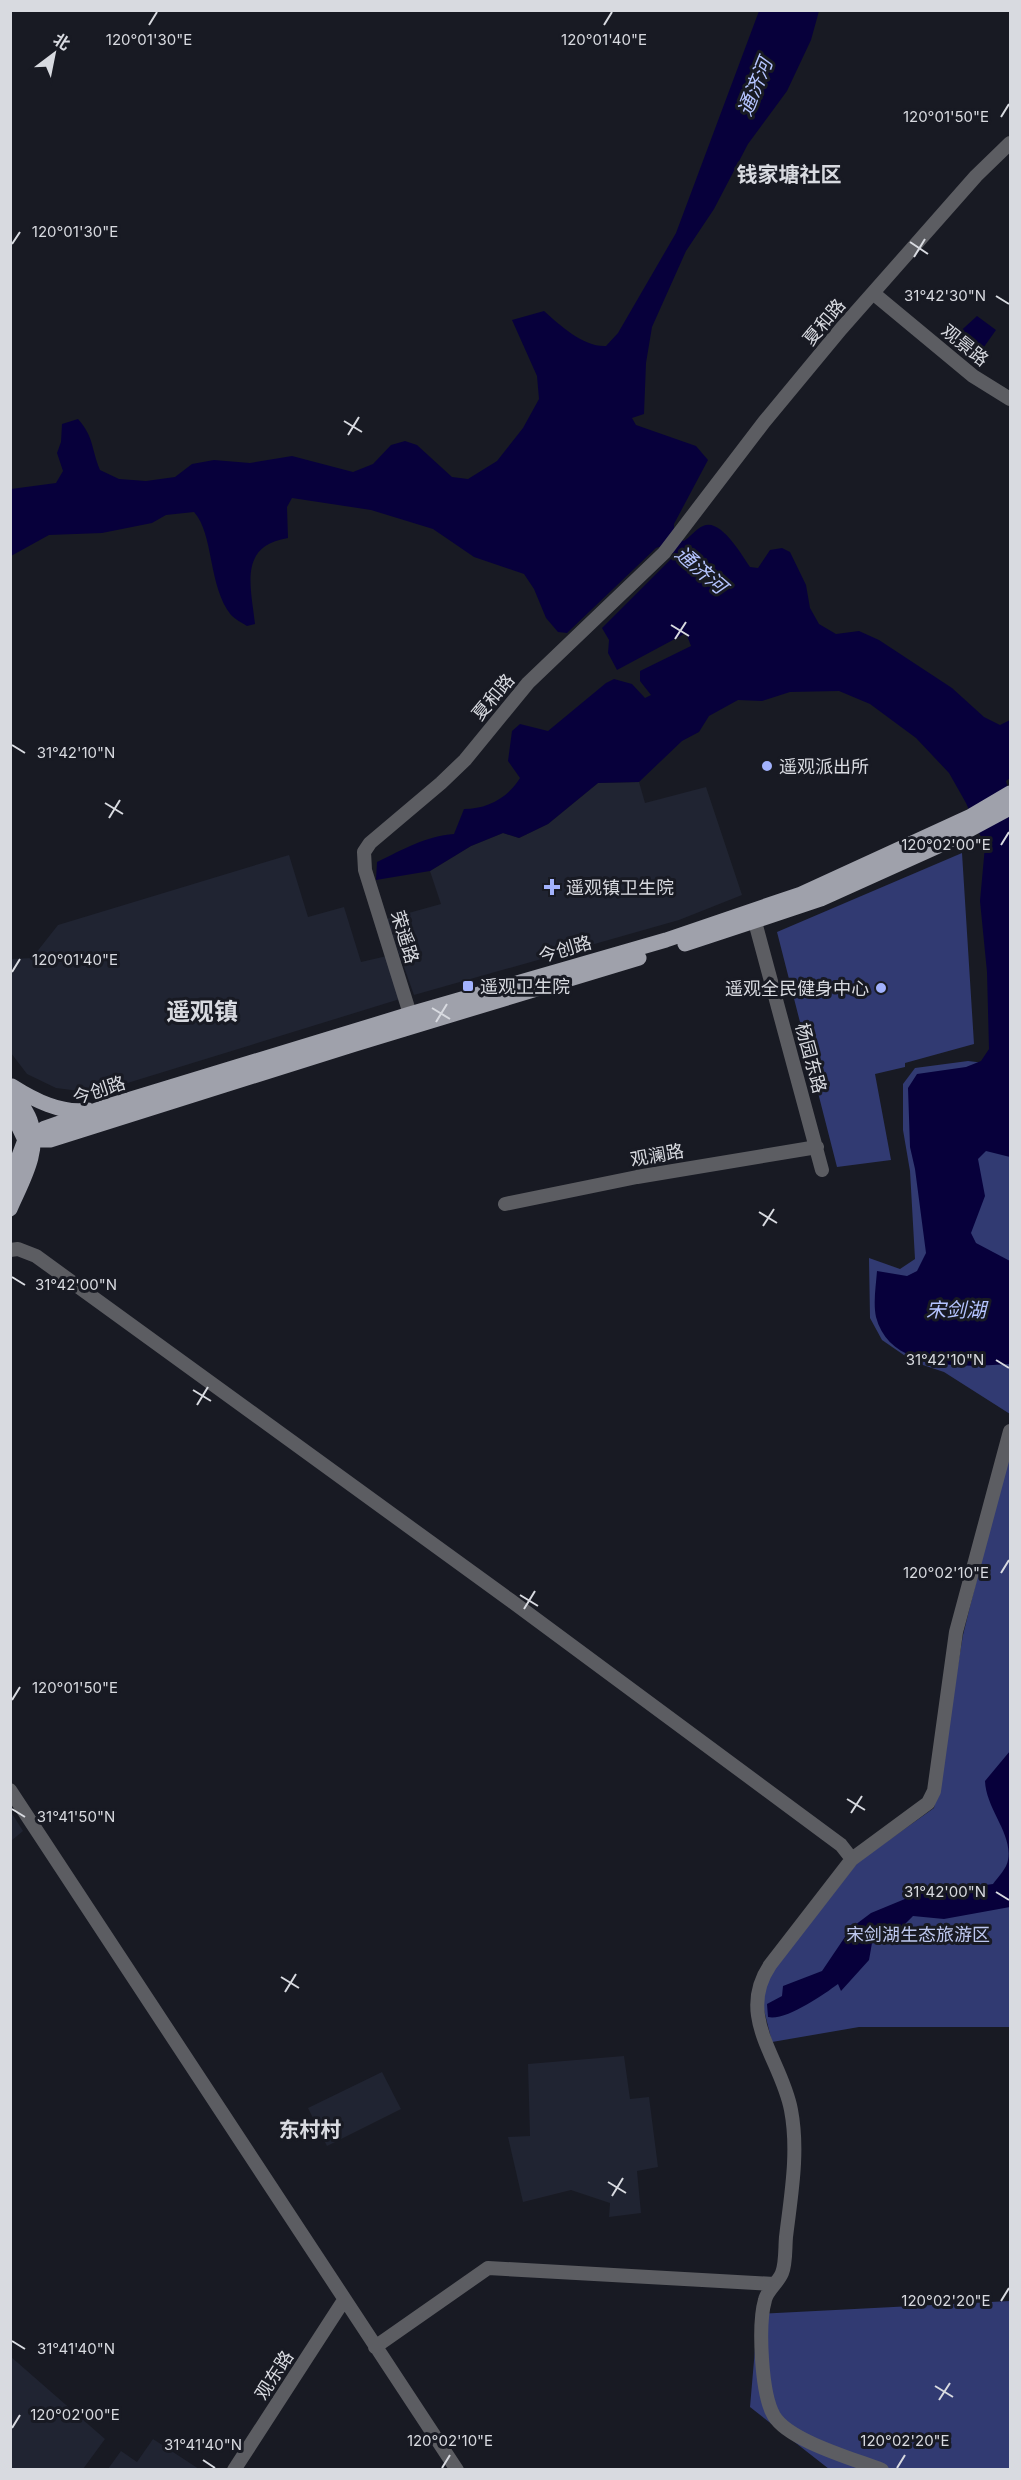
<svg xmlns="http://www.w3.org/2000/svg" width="1021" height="2480" font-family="Inter,'Noto Sans SC',sans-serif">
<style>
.built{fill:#202432}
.green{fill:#313a72}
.water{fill:#07003b}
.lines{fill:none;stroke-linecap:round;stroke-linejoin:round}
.minor{stroke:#5c5d62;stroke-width:14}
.major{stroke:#9fa1ab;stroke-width:15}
.ticks{fill:none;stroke:#d8dae0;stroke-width:2}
.poi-dot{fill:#a2b2fd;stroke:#181a23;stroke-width:2}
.labels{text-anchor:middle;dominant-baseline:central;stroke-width:6;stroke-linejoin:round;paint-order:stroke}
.street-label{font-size:18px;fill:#d8dae0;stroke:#181a23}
.poi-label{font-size:18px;fill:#d8dae0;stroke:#181a23;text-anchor:start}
.park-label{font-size:18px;fill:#bec8ef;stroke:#181a23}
.water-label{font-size:20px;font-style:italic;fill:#b5c4ff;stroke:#181a23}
.quarter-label{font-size:21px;font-weight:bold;fill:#d8dae0;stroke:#181a23}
.district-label{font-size:24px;font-weight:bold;fill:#d8dae0;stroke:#181a23}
.ticks-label{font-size:15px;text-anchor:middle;fill:#d8dae0;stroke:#181a23;stroke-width:6;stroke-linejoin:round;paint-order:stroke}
</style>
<rect width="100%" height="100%" fill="#181a23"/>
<path class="built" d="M 639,782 L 645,803 L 706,787 L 742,895 L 679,920 L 414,995 L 387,919 L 441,904 L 430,871 L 471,846 L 503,833 L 519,838 L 548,824 L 598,783 Z
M 289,855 L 308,917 L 344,907 L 361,962 L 387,956 L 400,999 L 95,1093 L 56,1088 L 27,1074 L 11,1053 L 11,959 L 32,958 L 58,925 Z
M 11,1812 L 23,1831 L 11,1841 L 10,1841 Z
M 624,2056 L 630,2099 L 649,2097 L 658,2167 L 637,2171 L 641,2213 L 609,2217 L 610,2203 L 571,2190 L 523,2202 L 508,2137 L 530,2136 L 528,2064 Z
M 382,2072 L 401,2109 L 327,2146 L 308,2108 Z
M 10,2356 L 105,2439 L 83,2469 L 11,2469 Z
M 153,2439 L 199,2469 L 108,2469 L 121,2451 L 137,2462 Z"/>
<path class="green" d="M 962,853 L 974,1044 L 905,1063 L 905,1067 L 875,1074 L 891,1160 L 837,1167 L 777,932 Z
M 968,1061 L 1010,1066 L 1010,1414 L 944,1372 L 914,1362 L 882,1340 L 870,1318 L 869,1258 L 900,1269 L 915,1259 L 910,1171 L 903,1130 L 903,1084 L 915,1068 Z
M 1010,1444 L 1010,2027 L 859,2027 L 772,2042 L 761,1998 L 769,1975 L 858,1862 L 934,1808 L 963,1635 Z
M 1010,2301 L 1010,2469 L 829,2469 L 750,2407 L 758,2314 Z"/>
<path class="water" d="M 759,11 L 819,11 L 811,40 L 787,91 L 748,144 L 714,209 L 686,251 L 652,327 L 646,363 L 644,414 L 632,418 L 636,425 L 696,446 L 708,460 L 674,524 L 674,531 L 680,540 L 684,541 C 690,537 696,529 703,526 C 720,517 742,555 750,567 L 758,568 L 770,550 L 782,548 L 790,552 L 806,585 L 810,608 L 819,624 L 836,634 L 859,631 L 879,640 L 952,688 L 984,717 L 1000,725 L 1010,720 L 1010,778 L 1006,781 L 1010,796 L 1010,1157 L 986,1151 L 978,1159 L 985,1196 L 971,1233 L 976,1243 L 1010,1261 L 1010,1364 C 968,1367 890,1372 876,1317 C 873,1303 876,1285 877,1271 L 907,1276 L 917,1271 L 926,1253 L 915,1169 L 910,1147 L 908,1088 L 917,1074 L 966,1067 L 981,1061 L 989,1049 L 987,972 L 980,901 L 985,846 L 966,803 L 949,773 L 916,738 L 870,704 L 839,691 L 790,692 L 762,701 L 738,700 L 709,716 L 699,732 L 682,741 L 639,782 L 598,783 L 548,824 L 519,838 L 503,833 L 471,846 L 430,871 L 376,880 L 377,862 C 402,850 426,836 454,834 L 464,809 C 487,809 508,798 520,778 L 508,761 L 512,731 L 520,724 L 548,731 L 606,683 L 614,679 L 632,684 L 645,698 L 651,695 L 640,681 L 640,671 L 691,646 L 686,633 L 617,670 L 608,653 L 609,640 L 602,628 L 672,558 L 671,548 L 665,545 L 656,548 L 567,633 L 558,632 L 546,618 L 534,589 L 524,574 L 474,557 L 433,529 L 371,510 L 292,498 L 287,507 L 288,538 C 238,546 251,586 255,624 L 247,626 C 242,623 235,619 231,615 C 208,586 214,534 194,512 L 166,515 L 152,523 L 102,533 L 49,535 L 11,556 L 11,489 L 56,483 L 63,471 L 57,453 L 61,442 L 62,424 L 78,419 C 94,437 91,448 100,470 L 119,479 L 146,481 L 175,477 L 192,464 L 214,460 L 250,463 L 292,456 L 353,472 L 373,464 L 391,445 L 405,441 L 417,445 L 452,477 L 468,479 L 497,461 L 523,428 L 539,399 L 537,376 L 512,320 L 544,311 C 561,326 583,347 606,346 L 618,333 L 676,233 Z
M 977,316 L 996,330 L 979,354 L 954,337 Z
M 1010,1751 L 1010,1907 L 944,1919 L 913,1916 L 903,1926 L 892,1926 L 872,1943 L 869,1960 L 841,1991 L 838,1984 C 823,1995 786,2021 768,2017 L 767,2004 L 782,1996 L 783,1986 L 822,1971 L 851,1928 L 871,1913 L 917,1894 L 993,1884 C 998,1877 1007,1868 1008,1860 C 1013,1834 986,1809 985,1781 Z"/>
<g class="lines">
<path class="minor" d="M 873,293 L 973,376 L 1010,399
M 755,922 L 822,1170
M 410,1014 L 365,870 L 364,852 L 370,843 L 441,783 L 465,760 L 528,683 L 664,553 L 764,422 L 841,329 L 976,176 L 1010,143
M 505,1204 L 637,1177 L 817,1147
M 10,1250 L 18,1249 L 36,1256 L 510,1600 L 841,1845 L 852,1859
M 10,1790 L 457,2470
M 375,2347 L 488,2268 L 774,2284
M 234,2470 L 344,2300
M 882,2470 C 854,2459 789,2441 774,2416 C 761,2394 758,2324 765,2300 C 767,2290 778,2283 782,2273 C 786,2263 785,2248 786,2237 C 791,2195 799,2152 791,2110 C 782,2060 735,2017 770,1965 L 852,1859 L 928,1803 L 934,1791 L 956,1632 L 1010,1431"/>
<path class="major" d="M 685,944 L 821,899 L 943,844 L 1010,808
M 12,1086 C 34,1100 61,1114 88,1110
M 10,1087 C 17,1098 26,1109 30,1120 C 41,1151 22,1181 10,1209
M 10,1109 L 25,1140
M 25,1140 L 50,1140 L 355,1044 L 639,958
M 10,1180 L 25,1140 L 45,1128 L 105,1107 L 410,1014 L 666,940 L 801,894 L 971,816 L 1010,793"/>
</g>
<path class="ticks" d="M 149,25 L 157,12M 604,25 L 612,12M 1001,117 L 1009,104M 910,242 L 928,254M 12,244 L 20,232M 914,257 L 925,239M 996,296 L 1009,304M 344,421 L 362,432M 348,435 L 359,417M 671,625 L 689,636M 675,639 L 686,622M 12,745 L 25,753M 105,803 L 123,814M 109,818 L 120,800M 1001,845 L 1009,832M 12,972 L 20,959M 432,1008 L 450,1019M 436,1022 L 447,1004M 759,1212 L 777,1223M 763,1226 L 774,1209M 12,1277 L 25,1285M 996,1360 L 1009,1368M 193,1390 L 211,1401M 197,1405 L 208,1387M 1001,1573 L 1009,1560M 520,1595 L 538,1606M 524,1609 L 535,1591M 12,1700 L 20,1687M 847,1799 L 865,1810M 12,1809 L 25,1817M 851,1813 L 862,1796M 996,1892 L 1009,1900M 281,1977 L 299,1988M 285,1992 L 296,1974M 608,2182 L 626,2193M 612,2196 L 623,2178M 1001,2301 L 1009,2288M 12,2341 L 25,2349M 935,2386 L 953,2397M 939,2400 L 950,2383M 12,2428 L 20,2415M 203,2460 L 215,2468M 442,2468 L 450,2455M 897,2468 L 905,2455"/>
<g class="poi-dot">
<circle cx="767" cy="766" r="6"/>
<path d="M549 878h6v6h6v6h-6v6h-6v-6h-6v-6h6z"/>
<rect x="462" y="980" width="12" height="12" rx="3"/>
<circle cx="881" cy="988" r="6"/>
</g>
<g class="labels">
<g class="street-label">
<text transform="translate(824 322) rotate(-50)">夏和路</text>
<text transform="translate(965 345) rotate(39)">观景路</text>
<text transform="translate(493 697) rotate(-50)">夏和路</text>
<text transform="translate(405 937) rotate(73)">荣遥路</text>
<text transform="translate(565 949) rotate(-16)">今创路</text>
<text transform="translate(811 1058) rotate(75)">杨园东路</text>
<text transform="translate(99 1090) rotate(-18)">今创路</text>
<text transform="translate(657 1155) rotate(-10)">观澜路</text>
<text transform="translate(274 2375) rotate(-57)">观东路</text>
</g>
<g class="poi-label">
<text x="779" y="766">遥观派出所</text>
<text x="566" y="887">遥观镇卫生院</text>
<text x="480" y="986">遥观卫生院</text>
<text x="869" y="988" text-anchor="end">遥观全民健身中心</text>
</g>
<g class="park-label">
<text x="918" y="1934">宋剑湖生态旅游区</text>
</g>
<g class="water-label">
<text transform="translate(755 87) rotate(-68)">通济河</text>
<text transform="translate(701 570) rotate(41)">通济河</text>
<text x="956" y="1310">宋剑湖</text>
</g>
<g class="quarter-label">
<text x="789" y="174">钱家塘社区</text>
<text x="310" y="2129">东村村</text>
</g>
<g class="district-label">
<text x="202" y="1011">遥观镇</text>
</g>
</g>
<g class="ticks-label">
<text x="149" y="45">120°01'30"E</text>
<text x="604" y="45">120°01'40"E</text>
<text x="946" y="122">120°01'50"E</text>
<text x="75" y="237">120°01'30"E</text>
<text x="945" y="301">31°42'30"N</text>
<text x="76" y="758">31°42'10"N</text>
<text x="946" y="850">120°02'00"E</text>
<text x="75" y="965">120°01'40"E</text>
<text x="76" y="1290">31°42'00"N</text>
<text x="945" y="1365">31°42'10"N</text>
<text x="946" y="1578">120°02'10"E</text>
<text x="75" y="1693">120°01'50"E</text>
<text x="76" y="1822">31°41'50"N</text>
<text x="945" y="1897">31°42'00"N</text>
<text x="946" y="2306">120°02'20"E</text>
<text x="76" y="2354">31°41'40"N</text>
<text x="75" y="2420">120°02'00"E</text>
<text x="450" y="2446">120°02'10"E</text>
<text x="905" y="2446">120°02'20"E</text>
<text x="203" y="2450">31°41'40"N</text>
</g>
<rect width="1021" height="2480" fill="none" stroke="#d8dae0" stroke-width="24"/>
<g transform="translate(54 54) rotate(32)" stroke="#181a23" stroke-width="4.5" paint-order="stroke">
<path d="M0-4.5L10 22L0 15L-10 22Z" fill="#d8dae0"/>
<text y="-9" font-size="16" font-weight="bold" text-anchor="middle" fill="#d8dae0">北</text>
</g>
</svg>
